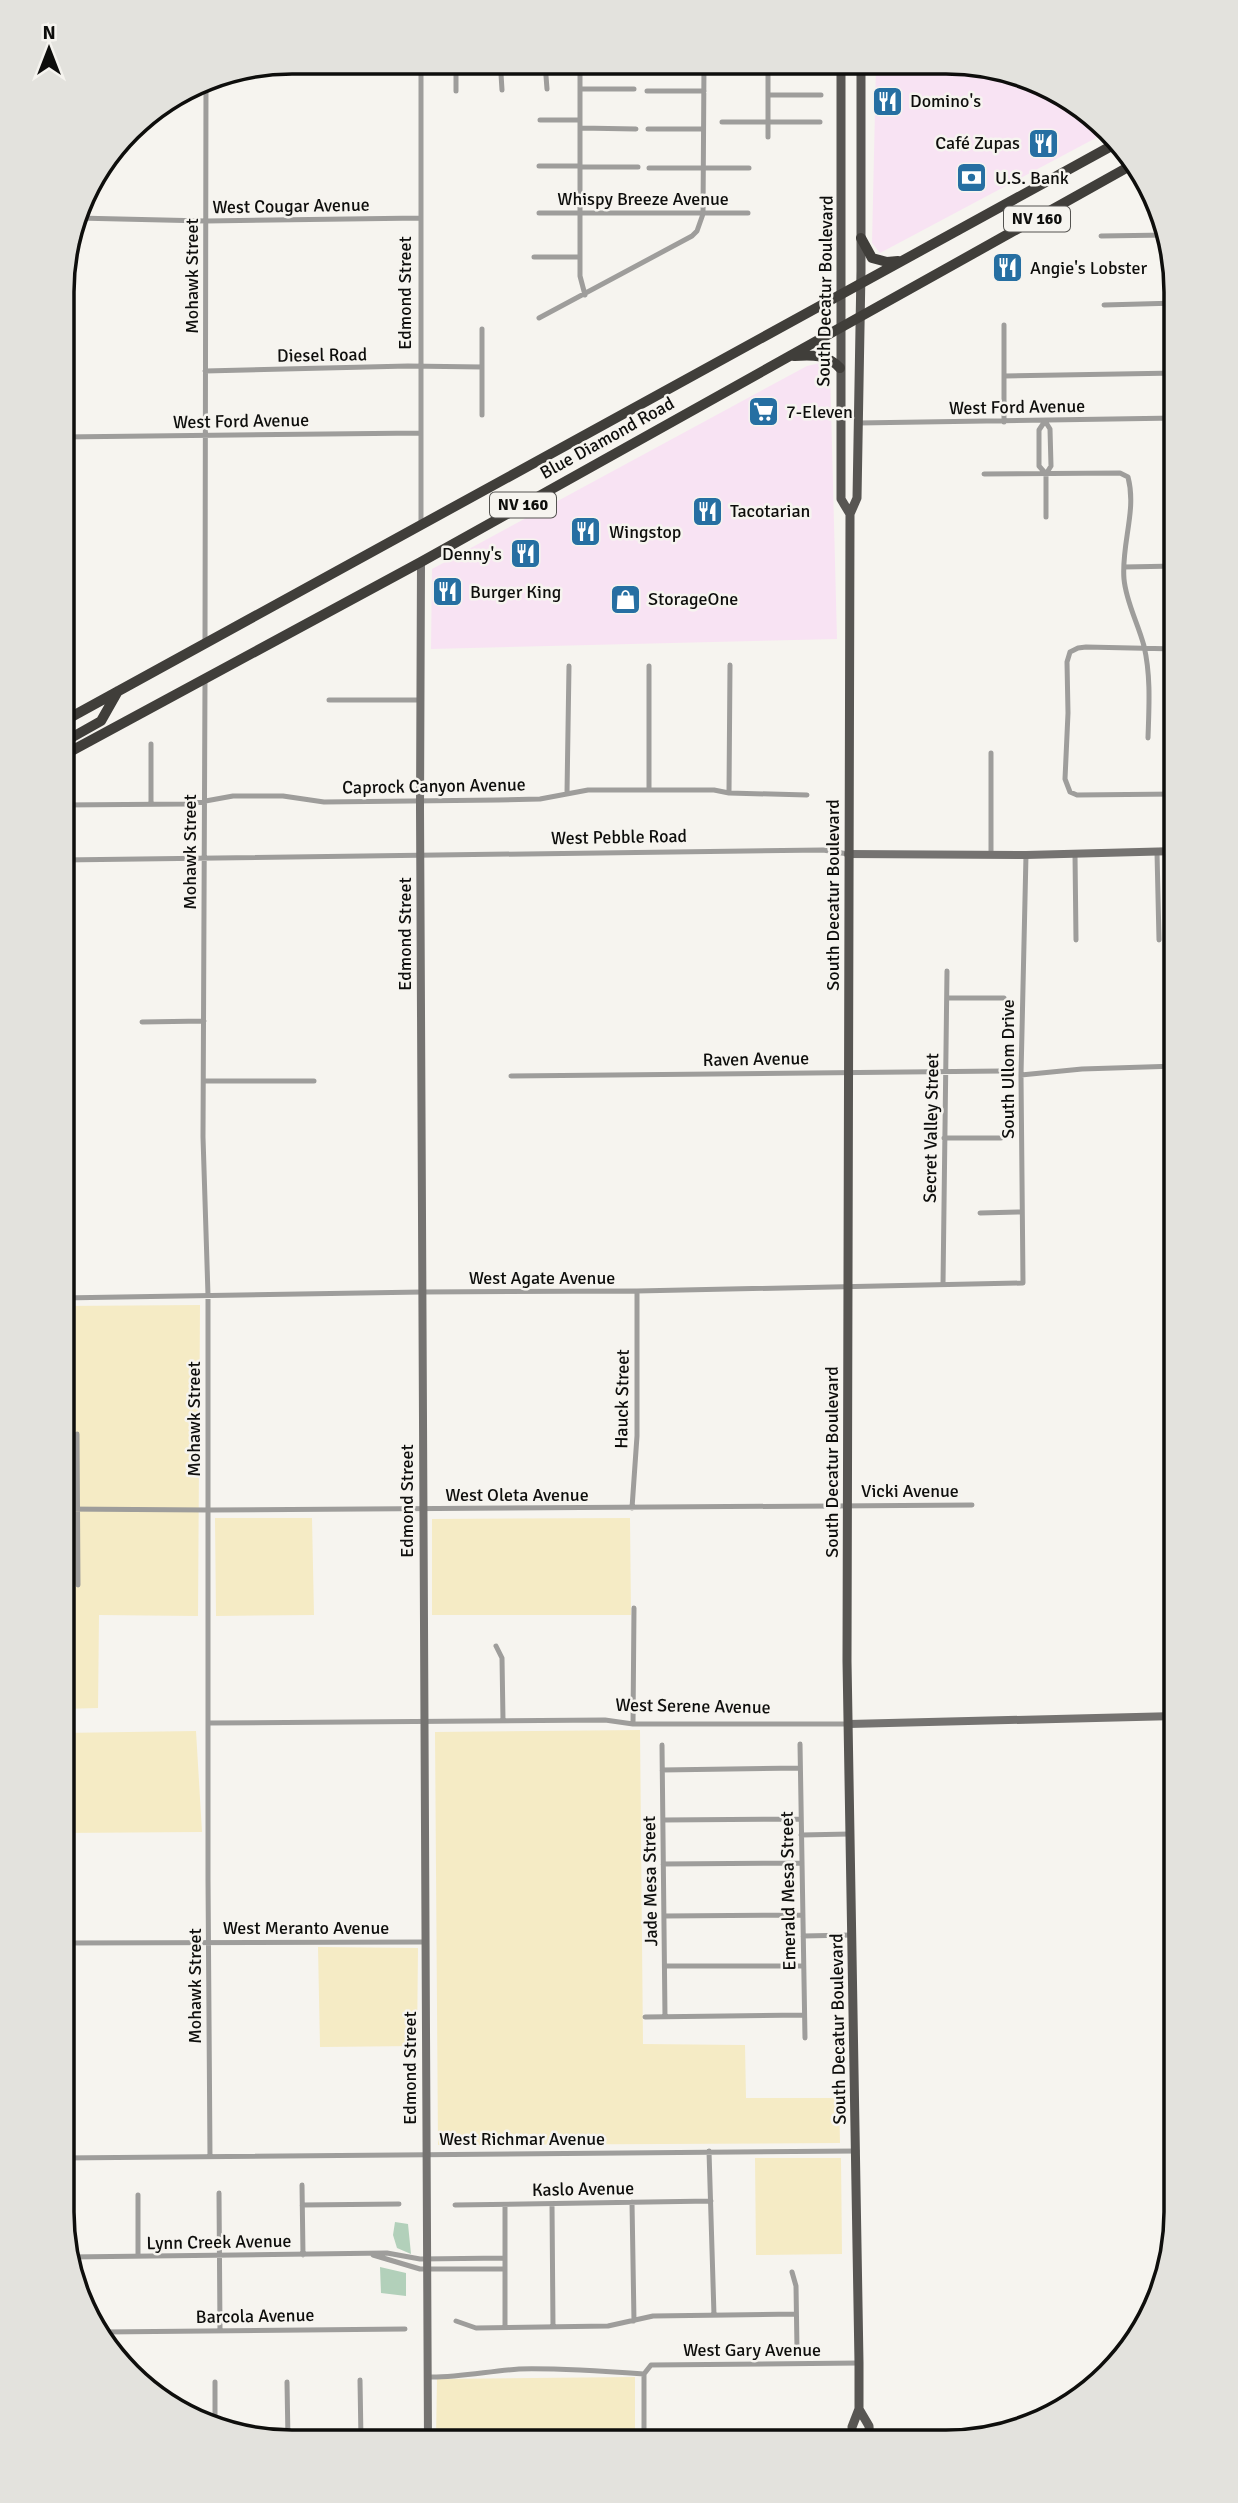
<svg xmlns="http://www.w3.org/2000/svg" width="1238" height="2503" font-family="Signika,sans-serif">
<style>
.commercial{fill:#f8e3f3}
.green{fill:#b2d0ba}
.sand{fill:#f5ebc5}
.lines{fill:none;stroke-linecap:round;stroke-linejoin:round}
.street{stroke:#9e9d9b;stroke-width:5}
.secondary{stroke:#757371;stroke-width:8}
.primary{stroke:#585653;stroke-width:9}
.highway{stroke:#403e3a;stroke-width:10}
.labels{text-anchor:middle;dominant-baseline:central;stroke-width:5;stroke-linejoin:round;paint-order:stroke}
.shield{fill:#f6f4ef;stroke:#545350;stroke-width:2}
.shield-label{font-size:16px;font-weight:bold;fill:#0e0e0c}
.poi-label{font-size:18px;fill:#0e0e0c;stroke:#f6f4ef;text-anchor:start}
.street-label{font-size:18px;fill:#0e0e0c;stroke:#f6f4ef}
.rim{fill:none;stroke:#0e0e0c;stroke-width:3.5}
</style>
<rect width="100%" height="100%" fill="#f6f4ef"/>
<path class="commercial" d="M 876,65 L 991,66 L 1098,118 L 1107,132 L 880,253 L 872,243 Z
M 820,363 L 830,369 L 837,639 L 431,649 L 432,569 L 807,366 Z"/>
<path class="green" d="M 395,2222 L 408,2224 L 411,2254 L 397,2248 L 393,2235 Z
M 380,2267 L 406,2273 L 406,2296 L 381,2293 Z"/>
<path class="sand" d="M 200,1305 L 198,1616 L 99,1615 L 98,1708 L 61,1709 L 61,1306 Z
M 215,1518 L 312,1518 L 314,1615 L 216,1616 Z
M 630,1518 L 631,1615 L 432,1615 L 432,1519 Z
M 640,1730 L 643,2044 L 745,2045 L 746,2098 L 839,2098 L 840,2143 L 438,2145 L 435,1732 Z
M 196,1731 L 202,1832 L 61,1833 L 61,1733 Z
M 318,1947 L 418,1948 L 417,2046 L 320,2047 Z
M 755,2158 L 841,2158 L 842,2254 L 756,2255 Z
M 635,2377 L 635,2441 L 436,2440 L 437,2379 Z"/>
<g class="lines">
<path class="street" d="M 456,62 L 456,91
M 439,63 L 501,63
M 498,63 L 501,74 L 502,90
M 545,63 L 547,89
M 580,63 L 580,276 L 585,295
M 580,89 L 634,89
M 647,91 L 704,91
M 768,95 L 821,95
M 540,120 L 580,120
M 722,122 L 820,122
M 580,128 L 636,129
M 648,129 L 703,129
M 768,137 L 768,64
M 539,166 L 580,166
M 581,167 L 638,167
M 649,168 L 749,168
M 539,213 L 748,213
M 77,218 L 206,221 L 421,218
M 1101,236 L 1167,235
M 534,257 L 580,257
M 1104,305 L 1177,303
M 539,318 L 692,236 L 697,231 L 703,214 L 704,64
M 482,329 L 482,415
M 205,371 L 408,366 L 482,367
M 1005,376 L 1177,373
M 1175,418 L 1177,493
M 1004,422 L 1004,325
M 858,423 L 1177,418
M 62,437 L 421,433
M 984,474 L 1120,473 L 1128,477 C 1137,511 1121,544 1124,579 C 1126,602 1138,623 1144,646 C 1151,676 1149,707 1148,738
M 1046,474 L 1039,466 L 1039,430 L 1045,421 L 1050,429 L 1051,466 L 1046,474 L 1046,517
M 421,524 L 421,62
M 1124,567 L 1177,566
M 205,642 L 206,78
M 649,666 L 649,790
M 205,681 L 203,1137 L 208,1295 L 208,1879 L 210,2157
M 329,700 L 419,700
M 151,744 L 151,804
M 991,753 L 991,854
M 567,793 L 569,666
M 729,793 L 730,665
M 1177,794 L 1077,795 L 1070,792 L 1065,779 L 1068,713 L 1067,662 L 1070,652 L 1078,648 L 1086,647 L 1177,649
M 62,805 L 189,804 L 233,796 L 283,796 L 324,802 L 498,800 L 540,799 L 588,790 L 714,790 L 729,793 L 807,795
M 1157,852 L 1159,940
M 1075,854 L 1076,940
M 62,860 L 746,851 L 823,850 L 848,854
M 947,998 L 1004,998
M 142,1022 L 204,1021
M 1021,1075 L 1082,1069 L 1177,1066
M 511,1076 L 1002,1071
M 205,1081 L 314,1081
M 944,1138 L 1001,1138
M 980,1213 L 1021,1212
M 943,1285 L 947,971
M 61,1298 L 422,1292 L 637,1291 L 1023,1283 L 1021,1075 L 1026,855
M 77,1434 L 78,1585
M 632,1508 L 637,1436 L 637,1291
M 61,1509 L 209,1510 L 972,1505
M 496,1646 L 502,1658 L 503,1720
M 208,1723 L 605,1720 L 633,1724 L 849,1724
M 633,1724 L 634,1608
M 800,1744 L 805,2038
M 662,1745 L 665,2016
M 662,1770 L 800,1768
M 663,1820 L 801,1819
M 801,1835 L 850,1834
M 663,1864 L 801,1863
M 664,1916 L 802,1915
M 803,1936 L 852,1935
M 61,1943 L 425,1942
M 665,1966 L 803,1966
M 645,2017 L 804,2015
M 61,2091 L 72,2091
M 709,2151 L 714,2315
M 61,2158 L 857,2151
M 302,2185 L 303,2255
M 219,2193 L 220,2330
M 138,2195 L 138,2256
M 632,2202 L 634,2321
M 552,2204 L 553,2327
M 302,2205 L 399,2204
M 455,2205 L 711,2201
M 505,2205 L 505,2327
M 373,2255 L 420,2269 L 505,2269
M 69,2257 L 387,2253 L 420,2259 L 505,2258
M 792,2272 L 796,2286 L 797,2349
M 456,2321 L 476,2328 L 608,2326 L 653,2316 L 796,2314
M 104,2332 L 405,2329
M 427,2377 C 458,2378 488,2371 519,2369 C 560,2368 602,2371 644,2374
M 360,2380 L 361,2440
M 215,2382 L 215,2426
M 287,2382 L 288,2440
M 141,2383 L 141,2386
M 644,2441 L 644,2374 L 651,2365 L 859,2363"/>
<path class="secondary" d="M 421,562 L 420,808 L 428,2440
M 848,854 L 1026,855 L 1177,851
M 849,1724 L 1176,1716"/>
<path class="primary" d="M 841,65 L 841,499 L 850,514
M 859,2409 L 869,2426 L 870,2442
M 853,2441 L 852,2427 L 859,2409 L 859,2363 L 847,1661 L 850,514 L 857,498 L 861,271 L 861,65"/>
<path class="highway" d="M 861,238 L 872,258 L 887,262 L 898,261
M 794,356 C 812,355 827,354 840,368
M 62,722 L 1115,144
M 62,743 L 101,721 L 118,691
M 62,756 L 421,562 L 1130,166"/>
</g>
<defs>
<symbol id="restaurant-square" viewBox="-11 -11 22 22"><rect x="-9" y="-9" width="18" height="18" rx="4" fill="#266fa2" stroke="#f6f4ef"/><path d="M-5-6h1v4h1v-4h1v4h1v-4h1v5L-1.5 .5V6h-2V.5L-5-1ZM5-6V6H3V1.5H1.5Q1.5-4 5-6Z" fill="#fff"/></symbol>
<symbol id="bank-square" viewBox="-11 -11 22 22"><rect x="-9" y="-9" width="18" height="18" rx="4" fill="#266fa2" stroke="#f6f4ef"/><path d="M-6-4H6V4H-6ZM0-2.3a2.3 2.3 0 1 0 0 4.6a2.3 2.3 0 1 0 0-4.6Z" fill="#fff"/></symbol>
<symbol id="supermarket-square" viewBox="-11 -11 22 22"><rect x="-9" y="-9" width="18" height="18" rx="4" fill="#266fa2" stroke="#f6f4ef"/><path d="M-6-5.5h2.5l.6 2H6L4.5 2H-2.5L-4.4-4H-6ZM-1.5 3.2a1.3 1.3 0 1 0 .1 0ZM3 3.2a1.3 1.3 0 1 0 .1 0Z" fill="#fff"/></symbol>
<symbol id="shop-square" viewBox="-11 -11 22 22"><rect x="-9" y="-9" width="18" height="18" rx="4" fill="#266fa2" stroke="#f6f4ef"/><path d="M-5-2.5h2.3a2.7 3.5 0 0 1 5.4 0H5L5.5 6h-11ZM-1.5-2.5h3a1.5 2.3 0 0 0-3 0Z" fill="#fff"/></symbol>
</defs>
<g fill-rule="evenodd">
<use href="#restaurant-square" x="870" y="84" width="35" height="35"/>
<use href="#restaurant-square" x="1026" y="126" width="35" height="35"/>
<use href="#bank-square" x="954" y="160" width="35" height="35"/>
<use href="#restaurant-square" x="990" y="250" width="35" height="35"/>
<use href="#supermarket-square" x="746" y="394" width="35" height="35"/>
<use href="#restaurant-square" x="690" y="494" width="35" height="35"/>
<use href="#restaurant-square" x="568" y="514" width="35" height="35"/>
<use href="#restaurant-square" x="508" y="536" width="35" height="35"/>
<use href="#restaurant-square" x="430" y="574" width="35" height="35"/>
<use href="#shop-square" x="608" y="582" width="35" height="35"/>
</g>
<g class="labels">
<g class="shield">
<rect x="1004" y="206.5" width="66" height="25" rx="5"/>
<rect x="490" y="492.5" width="66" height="25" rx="5"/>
</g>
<g class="shield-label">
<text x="1037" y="219">NV 160</text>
<text x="523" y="505">NV 160</text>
</g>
<g class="poi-label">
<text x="910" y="101">Domino's</text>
<text x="1020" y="143" text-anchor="end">Café Zupas</text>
<text x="995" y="178">U.S. Bank</text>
<text x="1030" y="268">Angie's Lobster</text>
<text x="786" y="412">7-Eleven</text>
<text x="730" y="511">Tacotarian</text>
<text x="609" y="532">Wingstop</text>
<text x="502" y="554" text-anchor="end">Denny's</text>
<text x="470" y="592">Burger King</text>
<text x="648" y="599">StorageOne</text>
</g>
<g class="street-label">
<text x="643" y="199">Whispy Breeze Avenue</text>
<text transform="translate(291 206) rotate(-1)">West Cougar Avenue</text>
<text transform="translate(192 276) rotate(-90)">Mohawk Street</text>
<text transform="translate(825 291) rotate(-89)">South Decatur Boulevard</text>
<text transform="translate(405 293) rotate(-90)">Edmond Street</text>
<text transform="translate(322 355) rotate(-1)">Diesel Road</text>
<text transform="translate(1017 407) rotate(-1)">West Ford Avenue</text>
<text transform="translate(241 421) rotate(-1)">West Ford Avenue</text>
<text transform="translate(607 438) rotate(-29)">Blue Diamond Road</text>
<text transform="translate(434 786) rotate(-1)">Caprock Canyon Avenue</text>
<text transform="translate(619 837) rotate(-1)">West Pebble Road</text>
<text transform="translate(190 852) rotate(-90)">Mohawk Street</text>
<text transform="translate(833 895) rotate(-90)">South Decatur Boulevard</text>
<text transform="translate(405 934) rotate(-90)">Edmond Street</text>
<text transform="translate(756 1059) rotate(-1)">Raven Avenue</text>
<text transform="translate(1008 1069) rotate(-90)">South Ullom Drive</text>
<text transform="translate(931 1128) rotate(-89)">Secret Valley Street</text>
<text x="542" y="1278">West Agate Avenue</text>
<text transform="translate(622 1399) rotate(-89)">Hauck Street</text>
<text transform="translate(194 1419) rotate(-90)">Mohawk Street</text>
<text transform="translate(832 1462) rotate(-90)">South Decatur Boulevard</text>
<text x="910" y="1491">Vicki Avenue</text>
<text x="517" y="1495">West Oleta Avenue</text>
<text transform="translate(407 1501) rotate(-90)">Edmond Street</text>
<text transform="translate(693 1706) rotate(1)">West Serene Avenue</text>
<text transform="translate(650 1881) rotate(-91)">Jade Mesa Street</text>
<text transform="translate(788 1891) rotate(-91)">Emerald Mesa Street</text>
<text x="306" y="1928">West Meranto Avenue</text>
<text transform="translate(195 1986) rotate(-90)">Mohawk Street</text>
<text transform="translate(838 2029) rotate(-91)">South Decatur Boulevard</text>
<text transform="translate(410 2068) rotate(-90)">Edmond Street</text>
<text x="522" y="2139">West Richmar Avenue</text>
<text transform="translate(583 2189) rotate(-1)">Kaslo Avenue</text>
<text transform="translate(219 2242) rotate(-1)">Lynn Creek Avenue</text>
<text transform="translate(255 2316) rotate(-1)">Barcola Avenue</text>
<text x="752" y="2350">West Gary Avenue</text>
</g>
</g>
<path d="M0 0H1238V2503H0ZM292 74H946A218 218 0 0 1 1164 292V2212A218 218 0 0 1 946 2430H292A218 218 0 0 1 74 2212V292A218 218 0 0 1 292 74Z" fill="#e3e2dd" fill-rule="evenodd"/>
<path class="rim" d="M292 74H946A218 218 0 0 1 1164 292V2212A218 218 0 0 1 946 2430H292A218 218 0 0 1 74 2212V292A218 218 0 0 1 292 74Z"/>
<g transform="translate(49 49)" stroke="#f6f4ef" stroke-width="5" paint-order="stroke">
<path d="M0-5L12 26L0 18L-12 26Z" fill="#0e0e0c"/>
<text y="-10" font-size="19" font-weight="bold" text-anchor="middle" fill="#0e0e0c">N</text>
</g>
</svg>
